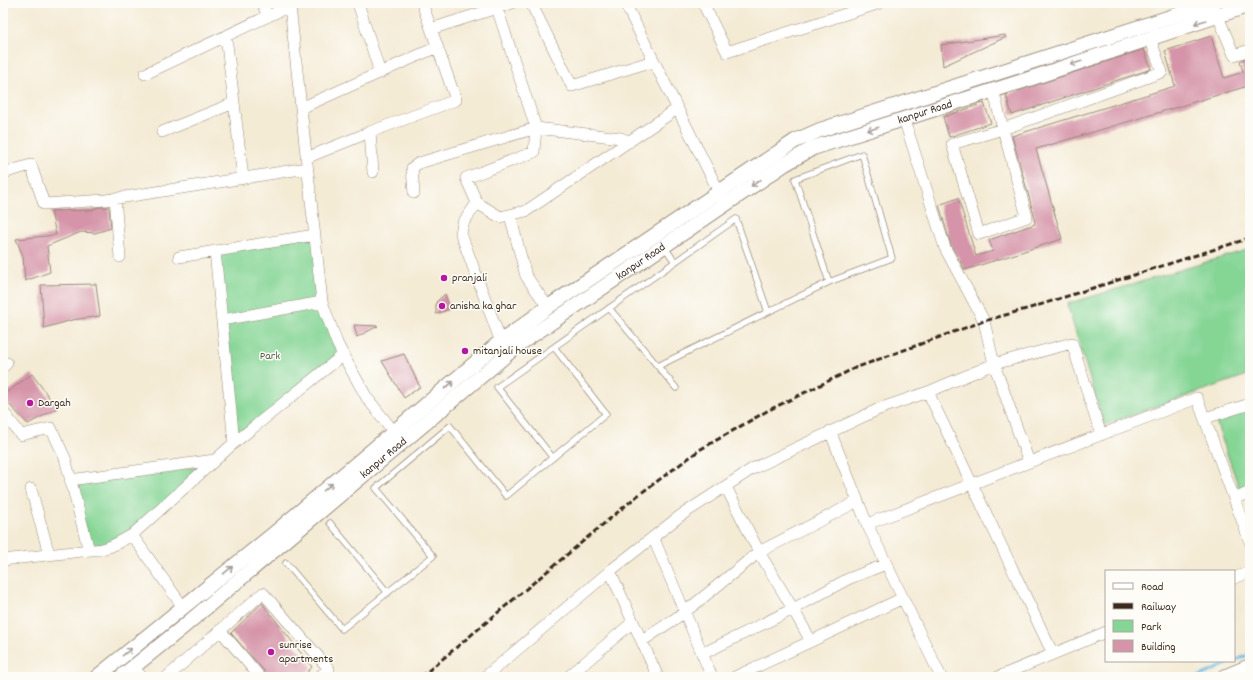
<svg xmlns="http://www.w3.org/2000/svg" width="1253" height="680" font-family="Dekko,sans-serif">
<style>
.green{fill:#85d595;stroke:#60805a}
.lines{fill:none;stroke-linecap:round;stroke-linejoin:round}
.stream{stroke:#68b9e3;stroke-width:3}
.building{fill:#d594a9}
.service-casing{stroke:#988a7a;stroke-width:7}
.minor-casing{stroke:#988a7a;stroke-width:12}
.tertiary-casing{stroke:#988a7a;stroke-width:16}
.service{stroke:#fff;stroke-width:5.5}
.minor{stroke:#fff;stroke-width:11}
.tertiary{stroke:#fff;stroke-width:14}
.rail{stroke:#3b2a1e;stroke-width:3;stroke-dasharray:6 3;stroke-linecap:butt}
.oneway{stroke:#a79f9a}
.poi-dot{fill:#b5179e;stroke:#fdfcf7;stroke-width:1.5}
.labels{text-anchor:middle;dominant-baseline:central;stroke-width:3;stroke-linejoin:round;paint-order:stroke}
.street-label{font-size:12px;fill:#3b2a1e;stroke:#fdfcf7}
.poi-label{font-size:12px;fill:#3b2a1e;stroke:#fdfcf7;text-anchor:start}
.park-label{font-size:12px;fill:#515d42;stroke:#fdfcf7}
</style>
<rect width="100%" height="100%" fill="#fdfcf7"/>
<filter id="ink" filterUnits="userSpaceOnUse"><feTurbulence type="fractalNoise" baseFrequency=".025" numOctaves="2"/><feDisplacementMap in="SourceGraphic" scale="8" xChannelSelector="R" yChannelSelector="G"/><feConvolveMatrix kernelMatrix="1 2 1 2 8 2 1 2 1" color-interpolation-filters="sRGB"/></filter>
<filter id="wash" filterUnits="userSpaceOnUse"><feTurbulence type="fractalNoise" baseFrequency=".012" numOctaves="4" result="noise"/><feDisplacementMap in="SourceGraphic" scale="16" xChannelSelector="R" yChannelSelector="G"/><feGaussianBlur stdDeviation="0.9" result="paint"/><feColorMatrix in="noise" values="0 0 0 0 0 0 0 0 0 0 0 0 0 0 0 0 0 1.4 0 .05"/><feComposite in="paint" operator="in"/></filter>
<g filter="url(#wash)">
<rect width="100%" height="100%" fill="#f4ebd5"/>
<path class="green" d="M 315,235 L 322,302 L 343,355 L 234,443 L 215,251 Z
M 1250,249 L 1250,374 L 1104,425 L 1067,304 Z
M 1250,408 L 1250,487 L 1240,491 L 1215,419 Z
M 209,466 L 132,535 L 91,550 L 70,480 Z"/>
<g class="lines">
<path class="stream" d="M 1198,677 L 1250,654"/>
</g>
<g id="blocks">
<path class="building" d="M 1005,35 L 1006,37 L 943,66 L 941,45 Z
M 1211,36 L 1224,78 L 1243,72 L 1240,61 L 1250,57 L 1250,87 L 1249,87 L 1248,86 L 1036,149 L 1062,239 L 965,270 L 951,245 L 939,205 L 958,198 L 976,256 L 993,251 L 989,240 L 1035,224 L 1034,215 L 1012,136 L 1175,86 L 1165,51 Z
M 1144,49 L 1151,69 L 1012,115 L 1006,95 Z
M 984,103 L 991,123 L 949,137 L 943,117 Z
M 99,207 L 109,207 L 111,228 L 95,233 L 81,232 L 47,246 L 50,272 L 25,281 L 23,256 L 16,239 L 56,235 L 51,211 L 92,210 Z
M 96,284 L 100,316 L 72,320 L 44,328 L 41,285 Z
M 445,294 L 450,309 L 436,314 L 436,302 Z
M 354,325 L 378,326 L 357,337 Z
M 404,354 L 420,387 L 404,398 L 382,361 Z
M 32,374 L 57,408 L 28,424 L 3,398 L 3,395 Z
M 262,603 L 312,667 L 303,677 L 268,677 L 265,672 L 231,633 Z"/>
</g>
</g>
<g filter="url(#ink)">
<use href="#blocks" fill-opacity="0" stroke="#988a7a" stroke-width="1"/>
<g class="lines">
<defs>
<path id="service" d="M 664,246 L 675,262
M 609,308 L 676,388
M 658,366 L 829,282 L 892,258 L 862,154 L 795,179 L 829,282
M 553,458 L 497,387 L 736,219 L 768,312
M 330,523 L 388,593
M 286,563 L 342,629 L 433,556 L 376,488 L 450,426 L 506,496 L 606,414 L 554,347"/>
<path id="minor" d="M 263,3 L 267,17
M 358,3 L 380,73
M 531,3 L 572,86 L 653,61
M 625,3 L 722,198
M 703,3 L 727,52 L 880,3
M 290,6 L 322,302 L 337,343 L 343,355 L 367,398 L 394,432
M 1218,16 L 1234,55 L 1250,50
M 431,29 L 512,3
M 226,36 L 243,178
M 145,74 L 296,3
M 993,89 L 1003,129 L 1027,217 L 979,234 L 952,144 L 1003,129 L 1162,72 L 1150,38
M 301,108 L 437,47
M 904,119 L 945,248 L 984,321 L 994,364 L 1029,462
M 162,132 L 234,103
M 370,132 L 373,172
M 629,142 L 621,138 L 536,128 L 534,152 L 466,178 L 477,203 L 500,217 L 526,211 L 677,109
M 306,158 L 370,132 L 456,100 L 422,3
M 3,173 L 31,165 L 44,204 L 106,200 L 307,168
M 414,193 L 412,168 L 419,163 L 536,128 L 497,8
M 115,198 L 120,257
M 477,203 L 463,223 L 461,234 L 501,342
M 510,215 L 526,276 L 548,307
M 215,251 L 234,443
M 179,257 L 315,235
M 222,320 L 322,302
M 3,367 L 7,363
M 928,392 L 1053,654
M 3,412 L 21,435 L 51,428 L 65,458 L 88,547 L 91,550 C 107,551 119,542 132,535
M 1205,418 L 1250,404
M 830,431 L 867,524 L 941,677
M 70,480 L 215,460
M 726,487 L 759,552 L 858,501
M 31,489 L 49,554
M 1234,499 L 1250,492
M 867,524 L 1197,398 L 1250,542
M 653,537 L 712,677
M 3,560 L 91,550
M 610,571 L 658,677
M 1234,578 L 1250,572
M 183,607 L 132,535 L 234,443 L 343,355
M 220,630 L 260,677
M 642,641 L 685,612 L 759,552 L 793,609 L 848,579 L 886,564
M 702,654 L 793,609 L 811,641
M 133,668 L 142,677
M 167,677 L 263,593 L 329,669 L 319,677
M 485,677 L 610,571 L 680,516 L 752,469 L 879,409 L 928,392 L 994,364 L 1072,343 L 1101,435
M 568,677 L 633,622
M 735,677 L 903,598
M 998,677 L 1106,632"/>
<g id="tertiary">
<path d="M 97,677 L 271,536 L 495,346 L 548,307 L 795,141 L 820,130 L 1214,3"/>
<path id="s1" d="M 121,677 L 183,627 L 518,345 L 785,164 L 813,148 L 1023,81 L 1250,5"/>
<path d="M 1224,677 L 1250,666"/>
</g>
</defs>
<use href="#service" class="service-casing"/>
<use href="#minor" class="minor-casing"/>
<use href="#tertiary" class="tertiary-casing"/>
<use href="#service" class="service"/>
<use href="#minor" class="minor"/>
<use href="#tertiary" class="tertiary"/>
<path class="rail" d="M 421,677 L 637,496 L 701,449 L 767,411 L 855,368 L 937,338 L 984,321 L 1030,308 L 1250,238"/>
</g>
<defs><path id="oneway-shaft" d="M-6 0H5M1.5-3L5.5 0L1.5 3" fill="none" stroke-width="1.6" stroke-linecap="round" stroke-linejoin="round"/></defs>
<g class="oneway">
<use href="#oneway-shaft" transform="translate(1200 22) rotate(162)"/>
<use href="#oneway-shaft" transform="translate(1076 63) rotate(162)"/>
<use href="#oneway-shaft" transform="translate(873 129) rotate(162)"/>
<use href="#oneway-shaft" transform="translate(756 183) rotate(146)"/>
<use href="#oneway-shaft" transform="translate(449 385) rotate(-40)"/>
<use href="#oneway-shaft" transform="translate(328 487) rotate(-40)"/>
<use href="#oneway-shaft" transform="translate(228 570) rotate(-39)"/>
<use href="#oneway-shaft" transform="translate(127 652) rotate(-39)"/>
</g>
</g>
<g class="poi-dot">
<circle cx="444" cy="278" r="4"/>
<circle cx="442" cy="306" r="4"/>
<circle cx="465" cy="351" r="4"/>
<circle cx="30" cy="403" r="4"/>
<circle cx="271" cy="652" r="4"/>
</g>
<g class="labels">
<g class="street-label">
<text stroke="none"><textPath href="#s1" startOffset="990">kanpur Road</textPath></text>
<text stroke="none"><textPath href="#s1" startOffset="666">kanpur Road</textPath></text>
<text stroke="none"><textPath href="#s1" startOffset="342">kanpur Road</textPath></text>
</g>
<g class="poi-label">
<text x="452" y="278">pranjali</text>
<text x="450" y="306">anisha ka ghar</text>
<text x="473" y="351">mitanjali house</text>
<text x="38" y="403">Dargah</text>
<text x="279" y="645">sunrise<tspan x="279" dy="14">apartments</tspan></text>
</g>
<g class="park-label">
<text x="270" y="356">Park</text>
</g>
</g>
<rect width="1253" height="680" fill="none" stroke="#fdfcf7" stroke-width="16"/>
<rect x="1105" y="570" width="130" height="92" fill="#fdfcf7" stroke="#afa8a0"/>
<rect x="1113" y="583" width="20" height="6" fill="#ffffff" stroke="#afa8a0"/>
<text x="1141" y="590" font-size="12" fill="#3b2a1e">Road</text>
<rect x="1113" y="603" width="20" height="6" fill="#3b2a1e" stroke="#afa8a0"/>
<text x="1141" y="610" font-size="12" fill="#3b2a1e">Railway</text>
<rect x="1113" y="620" width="20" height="12" fill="#85d595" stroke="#afa8a0"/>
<text x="1141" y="630" font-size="12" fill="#3b2a1e">Park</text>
<rect x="1113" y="640" width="20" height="12" fill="#d594a9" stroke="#afa8a0"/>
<text x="1141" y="650" font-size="12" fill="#3b2a1e">Building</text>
</svg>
